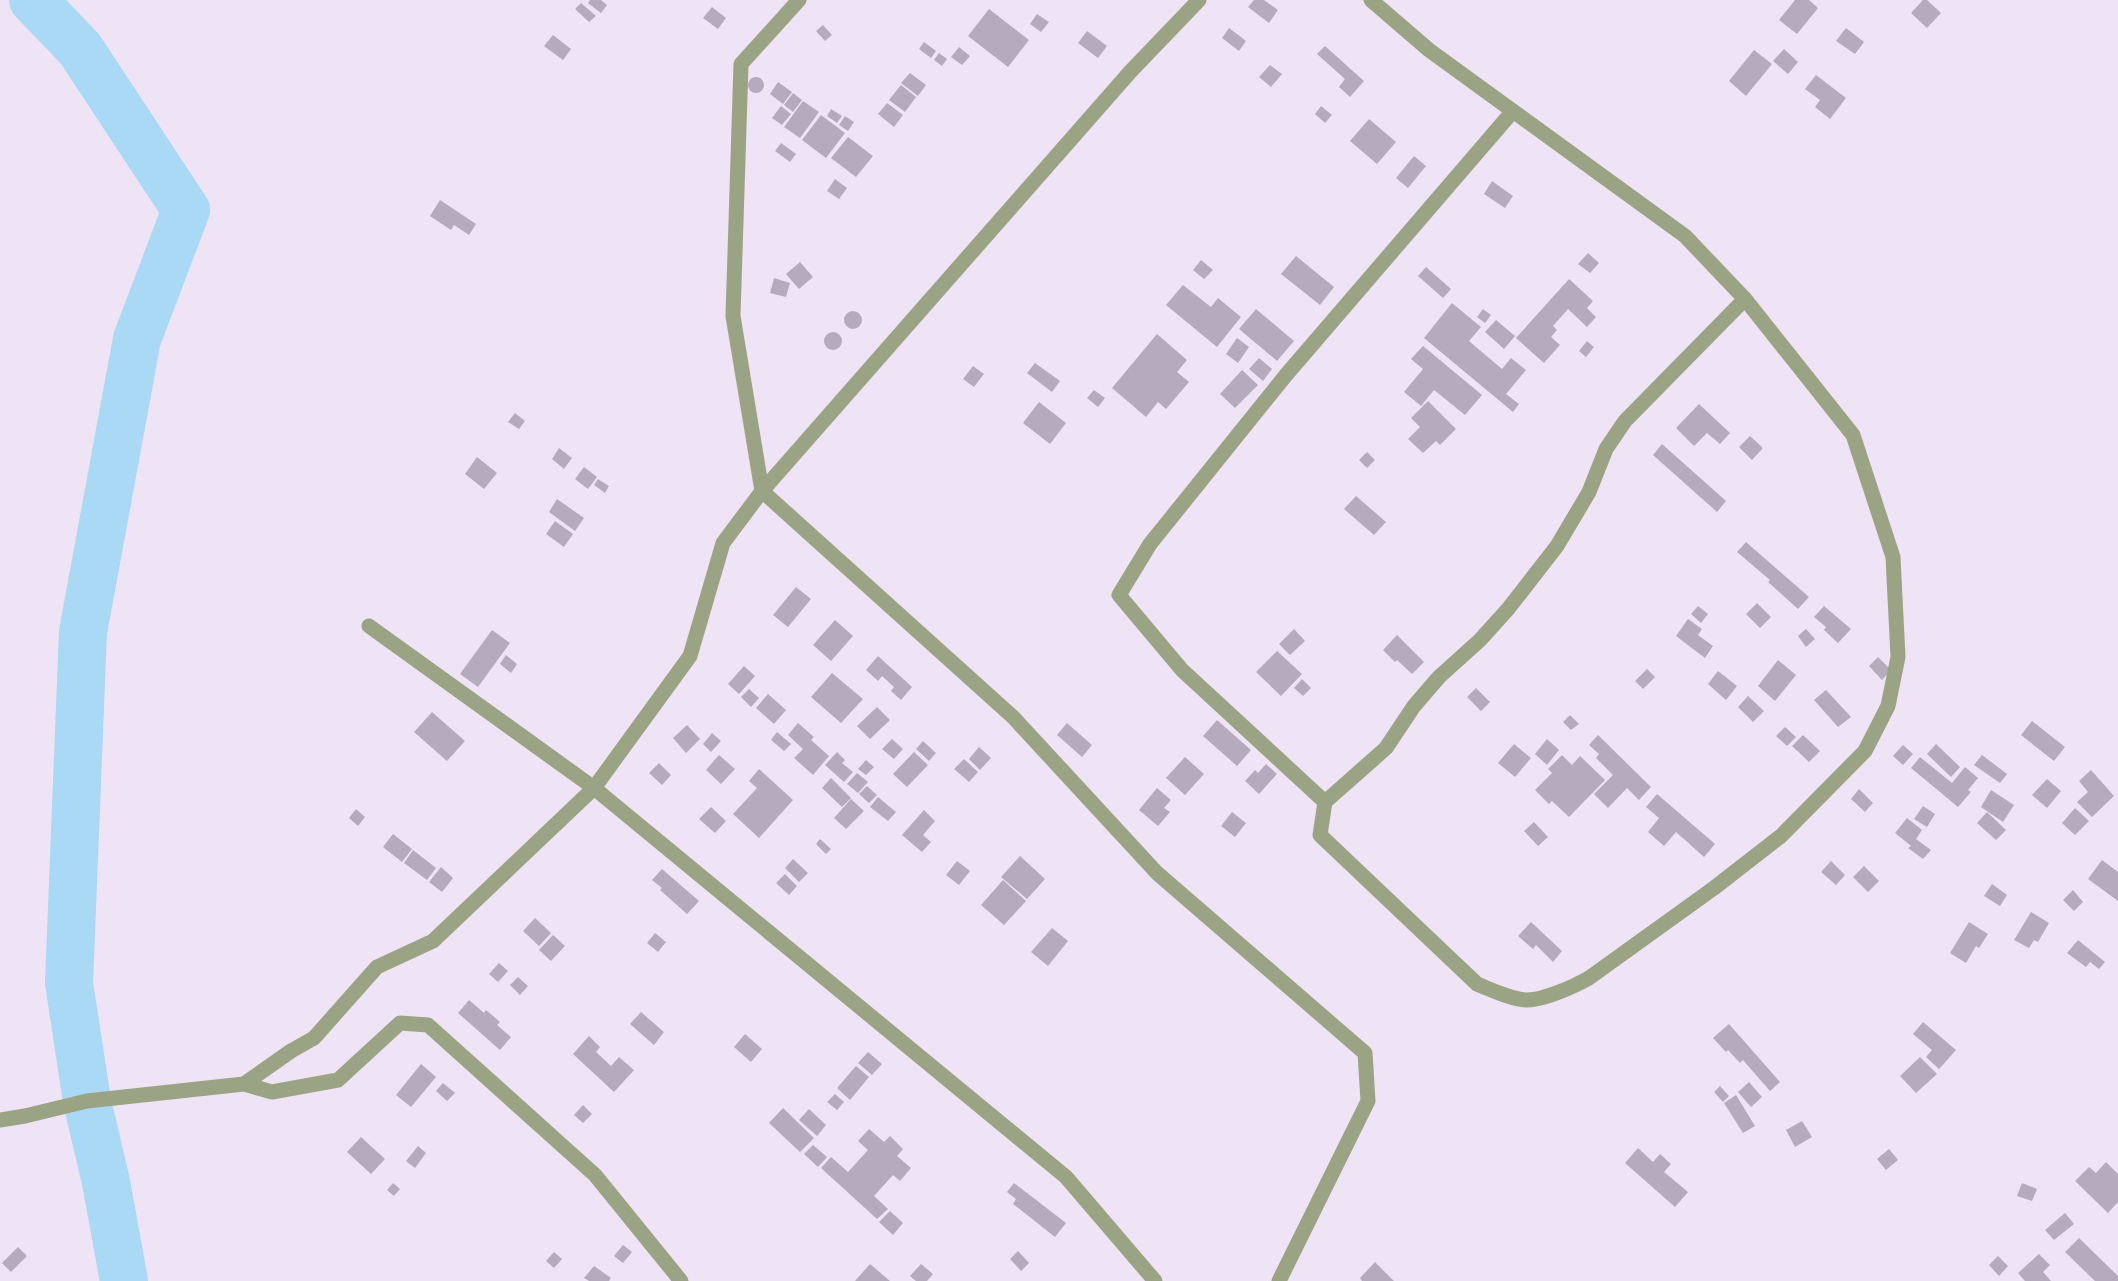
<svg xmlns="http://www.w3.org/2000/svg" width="2118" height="1281" font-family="'PT Sans',sans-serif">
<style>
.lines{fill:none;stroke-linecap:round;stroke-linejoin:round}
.river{stroke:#a9d9f4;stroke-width:48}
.building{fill:#b6abbd}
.street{stroke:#9aa484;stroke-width:15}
</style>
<rect width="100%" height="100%" fill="#efe3f6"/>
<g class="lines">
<path class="river" d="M 33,0 L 80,49 L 186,210 L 137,339 L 83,632 L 69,983 L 87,1101 L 106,1182 L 124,1281"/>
</g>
<path class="building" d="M 590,0 L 601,0 L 607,5 L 601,13 L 588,3 Z
M 1254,0 L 1264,0 L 1278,10 L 1269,23 L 1248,7 Z
M 1795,0 L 1809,0 L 1818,8 L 1797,34 L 1779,20 Z
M 1923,0 L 1927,0 L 1941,13 L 1927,28 L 1911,13 Z
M 581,3 L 596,16 L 589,22 L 575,9 Z
M 712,7 L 726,18 L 718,29 L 703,18 Z
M 989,9 L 1029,40 L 1008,67 L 968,36 Z
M 1037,14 L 1049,22 L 1041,32 L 1030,24 Z
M 823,25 L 832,35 L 825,41 L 816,31 Z
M 1229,28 L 1246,41 L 1239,51 L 1222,38 Z
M 1846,28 L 1864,42 L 1855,54 L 1836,41 Z
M 1087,31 L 1107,46 L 1098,58 L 1078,43 Z
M 553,35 L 571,49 L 563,60 L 544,46 Z
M 924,42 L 936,51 L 931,58 L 919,49 Z
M 1325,46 L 1364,81 L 1350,97 L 1339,87 L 1345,79 L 1317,54 Z
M 959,47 L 970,56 L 962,65 L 951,57 Z
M 1784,49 L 1798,62 L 1788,74 L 1773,61 Z
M 1754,50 L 1772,64 L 1746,96 L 1729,81 Z
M 939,53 L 947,59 L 942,66 L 934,60 Z
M 1270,65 L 1282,74 L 1271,87 L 1259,77 Z
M 910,73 L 926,85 L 918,96 L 901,83 Z
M 1816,75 L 1846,98 L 1830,119 L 1815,107 L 1820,100 L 1805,89 Z
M748 85a8 8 0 1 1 16 0a8 8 0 1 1-16 0Z
M 778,82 L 792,92 L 783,104 L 770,94 Z
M 901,85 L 916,97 L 905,112 L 889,100 Z
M 793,93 L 802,100 L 793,112 L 784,105 Z
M 803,101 L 819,112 L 800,138 L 784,127 Z
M 887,103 L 903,115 L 894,127 L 878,114 Z
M 781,106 L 791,114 L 782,125 L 772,118 Z
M 1321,106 L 1332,115 L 1325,123 L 1315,114 Z
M 831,109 L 842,116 L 837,123 L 827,116 Z
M 821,115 L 845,133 L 826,158 L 802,140 Z
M 845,116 L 854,122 L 848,131 L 839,125 Z
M 1369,119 L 1396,142 L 1377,164 L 1350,141 Z
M 848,137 L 873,156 L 856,177 L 831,158 Z
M 781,143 L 796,154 L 790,162 L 775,151 Z
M 1414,156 L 1426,166 L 1408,188 L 1396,178 Z
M 835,179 L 847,188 L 839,199 L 827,191 Z
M 1492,181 L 1513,196 L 1505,208 L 1484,194 Z
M 440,200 L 476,224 L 469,235 L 454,225 L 451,230 L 430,216 Z
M 1588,253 L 1599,263 L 1590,273 L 1578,264 Z
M 1296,256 L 1334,287 L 1320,305 L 1281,274 Z
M 1201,260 L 1213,270 L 1204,279 L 1193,270 Z
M 800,262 L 813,277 L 799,289 L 786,274 Z
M 1426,267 L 1451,289 L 1443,298 L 1418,276 Z
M 774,278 L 790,283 L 786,297 L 770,293 Z
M 1569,279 L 1593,301 L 1587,308 L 1596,317 L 1587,327 L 1568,309 L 1553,326 L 1557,330 L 1551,337 L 1560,345 L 1544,363 L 1516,338 Z
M 1183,285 L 1211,307 L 1218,298 L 1241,317 L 1217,347 L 1166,305 Z
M 1452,303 L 1481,327 L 1469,341 L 1502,369 L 1511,358 L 1526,370 L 1506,394 L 1519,404 L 1513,412 L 1424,338 Z
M 1256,309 L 1294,341 L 1277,361 L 1239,329 Z
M 1483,309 L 1491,315 L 1485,323 L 1477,317 Z
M844 320a9 9 0 1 1 18 0a9 9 0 1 1-18 0Z
M 1496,320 L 1515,336 L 1504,349 L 1485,332 Z
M824 341a9 9 0 1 1 18 0a9 9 0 1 1-18 0Z
M 1157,334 L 1187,360 L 1177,372 L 1189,382 L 1166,409 L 1158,402 L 1146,417 L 1112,388 Z
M 1237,338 L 1249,347 L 1238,363 L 1226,354 Z
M 1587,341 L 1594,347 L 1586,357 L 1579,351 Z
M 1423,346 L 1482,395 L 1465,415 L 1434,390 L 1421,406 L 1404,392 L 1423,369 L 1411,359 Z
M 1259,358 L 1272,369 L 1263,381 L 1249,369 Z
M 1035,363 L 1060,381 L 1052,392 L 1027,373 Z
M 973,366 L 984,374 L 974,387 L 963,379 Z
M 1242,370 L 1258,385 L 1235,408 L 1220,394 Z
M 1094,390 L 1105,398 L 1098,407 L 1087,398 Z
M 1428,401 L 1456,429 L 1440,445 L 1436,441 L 1423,453 L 1408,439 L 1420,427 L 1411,418 Z
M 1039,402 L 1066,423 L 1050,444 L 1023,423 Z
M 1699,404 L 1730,433 L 1720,444 L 1707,433 L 1694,446 L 1676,428 Z
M 515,413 L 525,421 L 519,429 L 508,422 Z
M 1750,436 L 1763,448 L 1752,460 L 1739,447 Z
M 1662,444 L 1726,501 L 1717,512 L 1653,455 Z
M 559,448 L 572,458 L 564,469 L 552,459 Z
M 1367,452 L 1375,460 L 1367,468 L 1359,460 Z
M 477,457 L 497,473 L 484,489 L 465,474 Z
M 584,467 L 597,477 L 588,489 L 575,479 Z
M 598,479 L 609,486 L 605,493 L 594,485 Z
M 1356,496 L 1386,522 L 1374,535 L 1344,509 Z
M 557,499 L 584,518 L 575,531 L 549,512 Z
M 555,521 L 573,534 L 564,547 L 546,534 Z
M 1746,542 L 1809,597 L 1798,609 L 1768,582 L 1770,580 L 1737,552 Z
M 796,587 L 811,599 L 788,627 L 773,615 Z
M 1757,603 L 1771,617 L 1760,628 L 1746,614 Z
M 1698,606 L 1708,614 L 1701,623 L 1691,614 Z
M 1824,606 L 1851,629 L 1838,643 L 1824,630 L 1826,627 L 1814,617 Z
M 1688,619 L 1702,629 L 1698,635 L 1713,646 L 1705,658 L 1676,636 Z
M 835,620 L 853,636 L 831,661 L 813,645 Z
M 1294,629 L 1305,641 L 1290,655 L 1279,644 Z
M 1806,629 L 1815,639 L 1806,647 L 1798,636 Z
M 492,630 L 510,643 L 478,687 L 460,674 Z
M 1397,635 L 1424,662 L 1412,674 L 1397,660 L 1395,662 L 1383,650 Z
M 1277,651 L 1302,674 L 1281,696 L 1256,672 Z
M 506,655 L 517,664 L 511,673 L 500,664 Z
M 878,656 L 912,687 L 901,700 L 891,691 L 894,687 L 882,676 L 878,681 L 866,670 Z
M 1878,657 L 1891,670 L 1882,680 L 1869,666 Z
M 1778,660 L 1796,675 L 1775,701 L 1758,686 Z
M 744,666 L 755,676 L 739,694 L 728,684 Z
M 1647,669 L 1655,677 L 1643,689 L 1635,681 Z
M 1718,671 L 1737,686 L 1726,700 L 1708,684 Z
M 832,673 L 863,699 L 841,723 L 811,697 Z
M 1302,679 L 1311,688 L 1303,696 L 1294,688 Z
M 1476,688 L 1490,702 L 1481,711 L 1467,697 Z
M 749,689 L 759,698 L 751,707 L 741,697 Z
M 1826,690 L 1851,717 L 1838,727 L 1814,700 Z
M 768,694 L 786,710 L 774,724 L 756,708 Z
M 1748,696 L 1764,711 L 1753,722 L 1738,707 Z
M 877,707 L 890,720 L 870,739 L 857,726 Z
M 432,712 L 465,741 L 447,761 L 414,732 Z
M 1570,715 L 1579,724 L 1571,730 L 1563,722 Z
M 1217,720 L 1251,750 L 1237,766 L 1203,736 Z
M 2032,721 L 2065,747 L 2054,761 L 2021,735 Z
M 798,723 L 814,737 L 811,740 L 829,756 L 813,775 L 794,758 L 803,749 L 788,735 Z
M 1067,723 L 1092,745 L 1082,757 L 1057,735 Z
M 687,725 L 700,739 L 686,753 L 673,738 Z
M 1785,727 L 1796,737 L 1787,746 L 1776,736 Z
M 777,732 L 791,744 L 784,751 L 771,740 Z
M 712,733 L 721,741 L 711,752 L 703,744 Z
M 1598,735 L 1651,787 L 1639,800 L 1627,788 L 1608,808 L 1594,794 L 1613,775 L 1596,758 L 1599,754 L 1589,745 Z
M 1803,735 L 1820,751 L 1809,762 L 1792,746 Z
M 892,739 L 903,749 L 894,759 L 882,749 Z
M 1547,739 L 1559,750 L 1547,765 L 1535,754 Z
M 923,741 L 936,753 L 929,761 L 916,749 Z
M 1514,744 L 1531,758 L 1515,777 L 1498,763 Z
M 1936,744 L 1960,767 L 1951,777 L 1927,754 Z
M 1903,745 L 1913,754 L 1903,765 L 1893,756 Z
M 979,747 L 991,758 L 980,770 L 969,759 Z
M 837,752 L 845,760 L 842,763 L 853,772 L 844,782 L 825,765 Z
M 914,752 L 928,765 L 907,787 L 893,774 Z
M 719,755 L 735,769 L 721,784 L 706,770 Z
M 1562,755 L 1572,765 L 1580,756 L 1605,780 L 1569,817 L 1552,801 L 1549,804 L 1535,790 L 1552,773 L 1548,769 Z
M 1982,755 L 2007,774 L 2000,783 L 1974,765 Z
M 1185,757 L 1204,774 L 1185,795 L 1166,778 Z
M 1920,757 L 1952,783 L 1965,767 L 1978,778 L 1968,790 L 1971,792 L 1958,807 L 1911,768 Z
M 964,759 L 978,772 L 969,782 L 954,769 Z
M 866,760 L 874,767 L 866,775 L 858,769 Z
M 659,763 L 671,775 L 662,785 L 649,773 Z
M 1266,764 L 1277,774 L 1259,794 L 1245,781 L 1255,770 L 1258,773 Z
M 759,769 L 793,800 L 759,838 L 733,814 L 757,788 L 749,781 Z
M 2091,770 L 2114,796 L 2092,817 L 2077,802 L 2088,792 L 2079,781 Z
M 857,773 L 868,782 L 858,793 L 847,784 Z
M 831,778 L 851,798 L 842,807 L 822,788 Z
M 2047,779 L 2061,791 L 2047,808 L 2032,795 Z
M 867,786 L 877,795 L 869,803 L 859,794 Z
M 1157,788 L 1171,800 L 1164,808 L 1170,812 L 1158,826 L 1139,810 Z
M 1859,789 L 1873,803 L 1865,812 L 1851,799 Z
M 1991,790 L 2014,805 L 2003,822 L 1981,807 Z
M 1657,794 L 1715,844 L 1704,857 L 1676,832 L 1664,846 L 1648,832 L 1659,818 L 1646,807 Z
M 878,797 L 896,812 L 888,821 L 870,807 Z
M 851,799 L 864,811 L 846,829 L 834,818 Z
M 1923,806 L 1935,814 L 1927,827 L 1914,819 Z
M 711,807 L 726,821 L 715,833 L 699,819 Z
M 2075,808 L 2089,821 L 2075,835 L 2062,823 Z
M 356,809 L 365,817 L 358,826 L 349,818 Z
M 924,810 L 935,821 L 923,835 L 931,842 L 922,852 L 902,835 Z
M 1232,812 L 1246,823 L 1235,837 L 1221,826 Z
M 1987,812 L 2006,830 L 1996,840 L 1977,823 Z
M 1907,818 L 1922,830 L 1916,839 L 1931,850 L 1923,859 L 1908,848 L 1911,846 L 1895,833 Z
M 1534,822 L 1548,837 L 1538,846 L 1524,831 Z
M 393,834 L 412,849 L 402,862 L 383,847 Z
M 820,839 L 831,849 L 826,854 L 816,844 Z
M 413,850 L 436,868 L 427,880 L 404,863 Z
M 1020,856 L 1045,879 L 1027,899 L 1001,877 Z
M 793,859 L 808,873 L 799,882 L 785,868 Z
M 2102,860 L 2118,872 L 2118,901 L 2088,879 Z
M 957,861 L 970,871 L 959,885 L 946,875 Z
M 1831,861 L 1845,875 L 1836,885 L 1821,872 Z
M 1864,866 L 1879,881 L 1868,892 L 1853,877 Z
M 441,867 L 453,878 L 442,892 L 429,882 Z
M 662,869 L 699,901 L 687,914 L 660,890 L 662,888 L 652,880 Z
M 785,874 L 797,886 L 789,895 L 776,883 Z
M 1003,880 L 1026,901 L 1004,925 L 981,905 Z
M 1992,884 L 2007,895 L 2000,906 L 1984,896 Z
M 2073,890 L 2083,902 L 2074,911 L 2063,900 Z
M 2031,912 L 2049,923 L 2038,942 L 2034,940 L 2029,948 L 2014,940 Z
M 535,918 L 551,933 L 539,946 L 523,931 Z
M 1531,922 L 1562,951 L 1553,962 L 1536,945 L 1533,949 L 1518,936 Z
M 1969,922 L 1988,934 L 1979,948 L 1976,946 L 1966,963 L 1950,953 Z
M 1052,928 L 1068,941 L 1048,966 L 1031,952 Z
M 655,933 L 666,942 L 658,952 L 647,943 Z
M 553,935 L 565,946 L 551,961 L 539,950 Z
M 2078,940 L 2105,962 L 2099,969 L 2090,962 L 2086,967 L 2067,953 Z
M 499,963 L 508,971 L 498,982 L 489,974 Z
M 518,977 L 528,986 L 520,995 L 510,985 Z
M 469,1000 L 484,1013 L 486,1010 L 500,1022 L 497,1025 L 511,1037 L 500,1050 L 458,1013 Z
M 641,1012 L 664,1032 L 654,1045 L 630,1024 Z
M 1923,1022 L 1956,1050 L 1939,1069 L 1926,1057 L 1932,1050 L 1913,1034 Z
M 1729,1024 L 1780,1082 L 1770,1091 L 1743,1060 L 1740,1063 L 1728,1050 L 1726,1052 L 1713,1038 Z
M 745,1034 L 762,1049 L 751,1062 L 734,1047 Z
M 589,1036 L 600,1047 L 596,1052 L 611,1066 L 619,1057 L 634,1070 L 614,1092 L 573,1054 Z
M 868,1052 L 882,1064 L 872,1075 L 858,1063 Z
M 1920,1057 L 1937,1074 L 1916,1093 L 1900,1076 Z
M 421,1064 L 436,1077 L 411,1107 L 396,1095 Z
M 856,1066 L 869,1077 L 850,1100 L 837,1088 Z
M 1749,1082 L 1762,1097 L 1751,1107 L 1738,1092 Z
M 443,1083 L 455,1093 L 447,1101 L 436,1091 Z
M 1720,1086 L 1729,1096 L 1723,1102 L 1714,1092 Z
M 835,1094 L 844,1102 L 837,1110 L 827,1102 Z
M 1736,1095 L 1755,1126 L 1743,1133 L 1724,1103 Z
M 583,1105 L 592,1114 L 583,1123 L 574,1115 Z
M 783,1108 L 814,1138 L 800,1152 L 769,1123 Z
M 809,1109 L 826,1125 L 817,1136 L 799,1120 Z
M 1802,1121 L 1812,1137 L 1795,1147 L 1786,1130 Z
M 869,1129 L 884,1142 L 890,1136 L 903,1149 L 897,1156 L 911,1168 L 900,1181 L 893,1175 L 874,1196 L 888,1209 L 877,1219 L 821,1168 L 831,1157 L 848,1172 L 868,1150 L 858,1141 Z
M 361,1137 L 385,1159 L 371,1174 L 347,1152 Z
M 813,1145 L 827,1157 L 818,1167 L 804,1154 Z
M 418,1146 L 426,1153 L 415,1168 L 406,1161 Z
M 1638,1148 L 1653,1162 L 1660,1154 L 1671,1164 L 1664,1172 L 1688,1192 L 1675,1207 L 1625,1163 Z
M 1889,1149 L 1898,1160 L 1886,1170 L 1877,1159 Z
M 2106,1162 L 2118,1174 L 2118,1202 L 2108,1213 L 2075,1181 L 2089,1167 L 2096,1173 Z
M 393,1183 L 400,1189 L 394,1196 L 387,1190 Z
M 1014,1183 L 1066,1223 L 1055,1237 L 1013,1204 L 1016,1199 L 1007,1192 Z
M 2022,1183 L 2037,1189 L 2032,1201 L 2017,1196 Z
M 890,1211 L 903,1223 L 893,1235 L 879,1222 Z
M 2065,1213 L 2074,1224 L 2054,1240 L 2045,1230 Z
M 2079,1238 L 2118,1276 L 2118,1281 L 2095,1281 L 2065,1252 Z
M 623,1245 L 632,1252 L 623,1263 L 614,1256 Z
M 18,1247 L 27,1256 L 11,1272 L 2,1263 Z
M 1018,1251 L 1029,1263 L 1021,1271 L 1010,1259 Z
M 554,1252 L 562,1259 L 554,1268 L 546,1261 Z
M 2039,1254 L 2050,1265 L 2043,1272 L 2051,1281 L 2025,1281 L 2018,1273 Z
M 1998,1256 L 2008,1266 L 1999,1276 L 1989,1265 Z
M 1375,1262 L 1394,1281 L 1362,1281 L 1360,1278 Z
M 870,1264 L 890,1281 L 855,1281 Z
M 921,1264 L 933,1274 L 927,1281 L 916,1281 L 910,1276 Z
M 594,1266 L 611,1278 L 609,1281 L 589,1281 L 584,1278 Z"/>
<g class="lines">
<path class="street" d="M 1199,0 L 1130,72 L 762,491 L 1013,717 L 1157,873 L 1365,1053 L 1368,1101 L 1279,1281
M 1371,0 L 1429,50 L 1685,236 L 1745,299 L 1853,435 L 1893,557 L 1898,657 L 1888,706 L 1865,751 L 1781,836 L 1714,888 L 1589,978 C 1575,986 1544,1000 1527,1000 C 1510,999 1492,990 1477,984 L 1320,835 L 1325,802 L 1386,748 L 1414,706 L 1439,677 L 1480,640 L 1508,609 L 1557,546 L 1589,492 L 1606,449 L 1625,421 L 1745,299
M 369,626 L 594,788 L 1066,1177 L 1155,1281
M 1325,802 L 1182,670 L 1119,595 L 1150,544 L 1286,375 L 1513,111
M 244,1084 L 272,1092 L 338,1080 L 400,1023 L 428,1025 L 595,1175 L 681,1281
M 0,1120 L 25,1116 L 87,1101 L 244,1084 L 291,1051 L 314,1038 L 377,967 L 433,941 L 594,788 L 690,656 L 723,543 L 762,491 L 733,316 L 741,64 L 799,0"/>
</g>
</svg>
